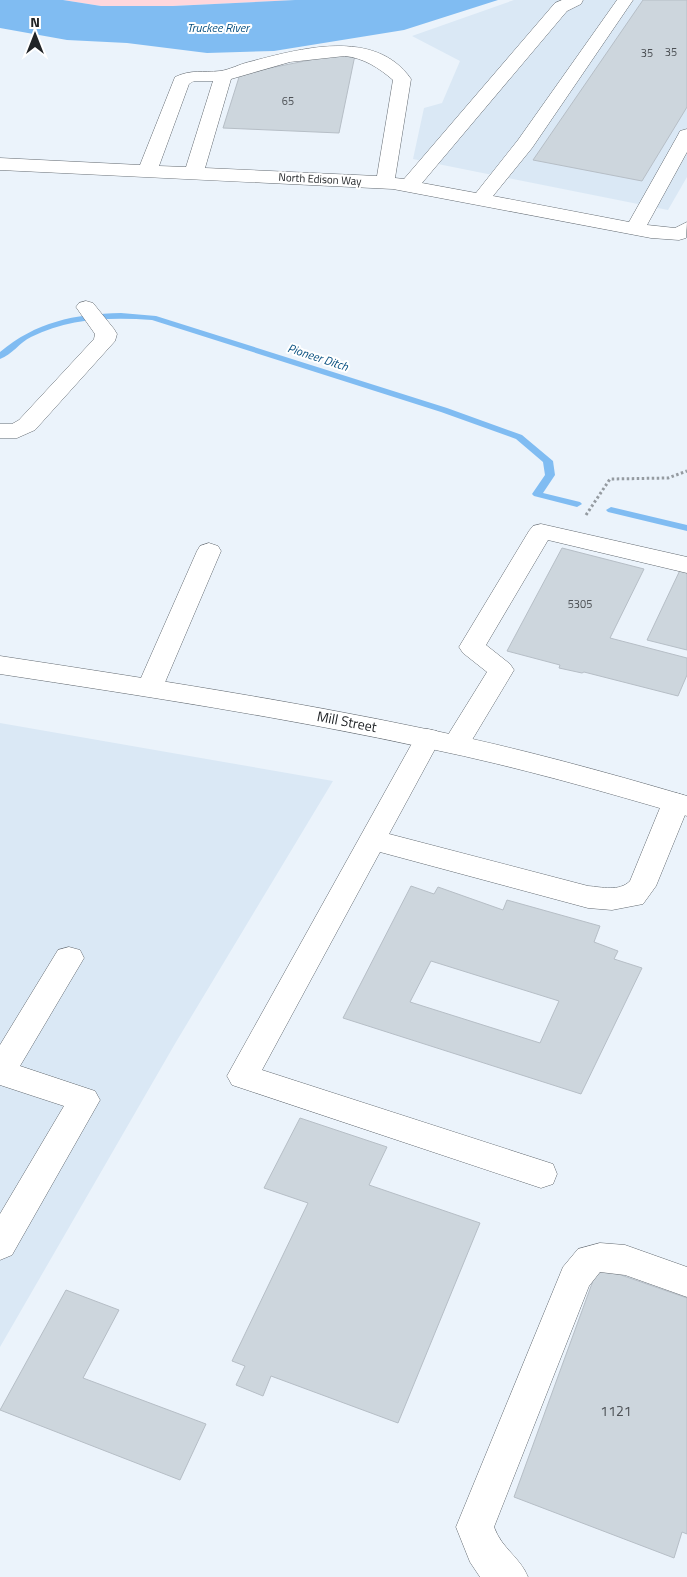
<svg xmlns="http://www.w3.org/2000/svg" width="687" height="1577" font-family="'Titillium Web',sans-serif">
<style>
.built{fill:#dae8f5}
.green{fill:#ffd7dd}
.water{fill:#80bcf2}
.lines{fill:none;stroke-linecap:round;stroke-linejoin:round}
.stream{fill:#80bcf2;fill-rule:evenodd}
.building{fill:#cdd6dd;stroke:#b6bec6;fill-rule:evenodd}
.minor-casing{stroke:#636a71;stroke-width:1}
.major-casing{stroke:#636a71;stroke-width:1}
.path{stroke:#959ba1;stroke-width:3;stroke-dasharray:2.5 2.5;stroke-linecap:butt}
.minor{fill:#fff;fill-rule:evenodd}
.major{fill:#fff;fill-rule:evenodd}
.labels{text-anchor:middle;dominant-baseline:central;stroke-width:4;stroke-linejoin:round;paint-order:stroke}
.number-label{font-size:11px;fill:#4c5054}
.far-street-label{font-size:11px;fill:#212427;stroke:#fff}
.far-water-label{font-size:12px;font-style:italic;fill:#054e7f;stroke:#fff}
.street-label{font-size:14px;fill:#212427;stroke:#fff}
.near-number-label{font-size:14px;fill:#4c5054}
</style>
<rect width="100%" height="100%" fill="#ebf3fb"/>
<path class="built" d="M 514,0 L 687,0 L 687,177 L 668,210 L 413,159 L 424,108 L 442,103 L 460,61 L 412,36 Z
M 0,723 L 333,781 L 176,1042 L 0,1347 Z"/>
<path class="green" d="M 63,0 L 295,0 L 173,6 L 101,6 Z"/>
<path class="water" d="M 0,0 L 63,0 L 101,6 L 173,6 L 295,0 L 498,0 L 404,30 L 274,51 L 207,53 L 127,43 L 67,40 L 0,28 Z"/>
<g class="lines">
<path class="stream" d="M 121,313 L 156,316 L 447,408 L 522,435 L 553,461 L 555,475 L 543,493 L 580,502 L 582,504 L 577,507 L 534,496 L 532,494 L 545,475 L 543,462 L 516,439 L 441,412 L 152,320 C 111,317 69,318 31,337 C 20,342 12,355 0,359 L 0,352 C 36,322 74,314 121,313 Z
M 611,507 L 687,525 L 687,531 L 608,512 L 606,510 Z"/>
</g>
<path class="building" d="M 643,0 L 687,0 L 687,107 L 642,181 L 533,160 Z
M 340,54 L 355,55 L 339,133 L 223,128 L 240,74 Z
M 562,548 L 644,569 L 610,638 L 687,658 L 687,675 L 678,696 L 584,672 L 582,673 L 559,668 L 560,665 L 507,651 Z
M 681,568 L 687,570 L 687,650 L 647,640 Z
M 411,886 L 434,894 L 438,887 L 503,910 L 507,900 L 600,926 L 594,942 L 618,951 L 614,959 L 642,968 L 581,1094 L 343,1018 ZM 431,961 L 559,1001 L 540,1043 L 410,1002 Z
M 300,1118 L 387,1147 L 369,1185 L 480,1223 L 398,1423 L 271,1376 L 263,1396 L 236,1385 L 245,1366 L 232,1361 L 308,1203 L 264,1188 Z
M 598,1267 L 687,1298 L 687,1534 L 682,1532 L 674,1558 L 514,1497 Z
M 66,1290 L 119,1310 L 83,1378 L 206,1424 L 180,1480 L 0,1410 Z"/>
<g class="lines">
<defs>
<path id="minor" d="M 562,0 L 583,0 L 581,4 L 567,11 L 422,183 L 476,193 L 518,140 L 617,0 L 633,0 L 532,148 L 493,196 L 629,222 L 678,135 L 680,131 L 687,129 L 687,152 L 647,225 L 675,228 L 687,222 L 686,238 L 679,240 L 651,238 L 393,189 L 0,170 L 0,158 L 140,165 L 175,77 C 192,69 202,73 220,71 C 229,70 240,64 249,62 C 299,49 375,27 411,79 L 395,178 L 404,179 L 555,3 ZM 345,56 C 364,58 379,68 393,80 L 377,176 L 205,168 L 231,79 L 290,62 ZM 194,81 L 213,81 L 186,167 L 159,166 L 189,84 Z
M 86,301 L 93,303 L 114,329 L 117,334 L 115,341 L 35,430 L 17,438 L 0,438 L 0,424 L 12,424 L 19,420 L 94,339 L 95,334 L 76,307 L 79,303 Z
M 541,524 L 687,557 L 687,573 L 548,540 L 486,645 L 510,664 L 514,670 L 466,750 L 456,752 L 446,750 L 443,743 L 487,672 L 463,653 L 459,647 L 529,531 L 533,526 Z
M 209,543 L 218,546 L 221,551 L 163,687 L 159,693 L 150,696 L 141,693 L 137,687 L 197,551 L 200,546 Z
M 428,729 L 437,731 L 441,738 L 389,834 L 588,886 C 602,887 619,892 630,881 L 662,803 L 666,796 L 676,793 L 686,796 L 687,810 L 656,886 L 643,904 L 612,910 L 588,908 L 380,852 L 262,1070 L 553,1164 L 557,1174 L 553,1184 L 541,1188 L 232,1085 L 227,1076 L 415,738 L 419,731 Z
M 69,947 L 80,950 L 84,958 L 20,1066 L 95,1091 L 100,1100 L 12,1255 L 0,1260 L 0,1214 L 64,1106 L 0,1085 L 0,1045 L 58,950 Z
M 600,1243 L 625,1245 L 687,1267 L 687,1297 L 625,1275 L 600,1272 L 589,1286 L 494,1527 C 502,1549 520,1557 528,1577 L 480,1577 L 470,1562 L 456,1527 L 563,1267 L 578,1249 Z"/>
<path id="major" d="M 0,656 C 144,678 289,700 431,730 C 518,748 602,771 687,796 L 687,816 C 602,791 518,767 431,749 C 289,718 144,696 0,674 Z"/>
</defs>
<use href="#minor" class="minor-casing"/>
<use href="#major" class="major-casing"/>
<path class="path" d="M 586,515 L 610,479 L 668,478 L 687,471"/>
<use href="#minor" class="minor"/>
<use href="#major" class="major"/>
</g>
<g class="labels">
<g class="number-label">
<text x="671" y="52">35</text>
<text x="647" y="53">35</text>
<text x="288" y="101">65</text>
<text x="580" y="604">5305</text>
</g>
<g class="far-street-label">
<text transform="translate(320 179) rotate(3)">North Edison Way</text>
</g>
<g class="far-water-label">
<text x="218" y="27">Truckee River</text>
<text transform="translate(318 357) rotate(18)">Pioneer Ditch</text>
</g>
<g class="street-label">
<text transform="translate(347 721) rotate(11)">Mill Street</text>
</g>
<g class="near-number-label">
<text x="616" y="1410">1121</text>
</g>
</g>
<g transform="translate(35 35)" stroke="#ffffff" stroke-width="4" paint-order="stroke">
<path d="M0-4L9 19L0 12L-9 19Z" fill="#212427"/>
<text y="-8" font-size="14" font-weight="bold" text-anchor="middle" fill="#212427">N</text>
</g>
</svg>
